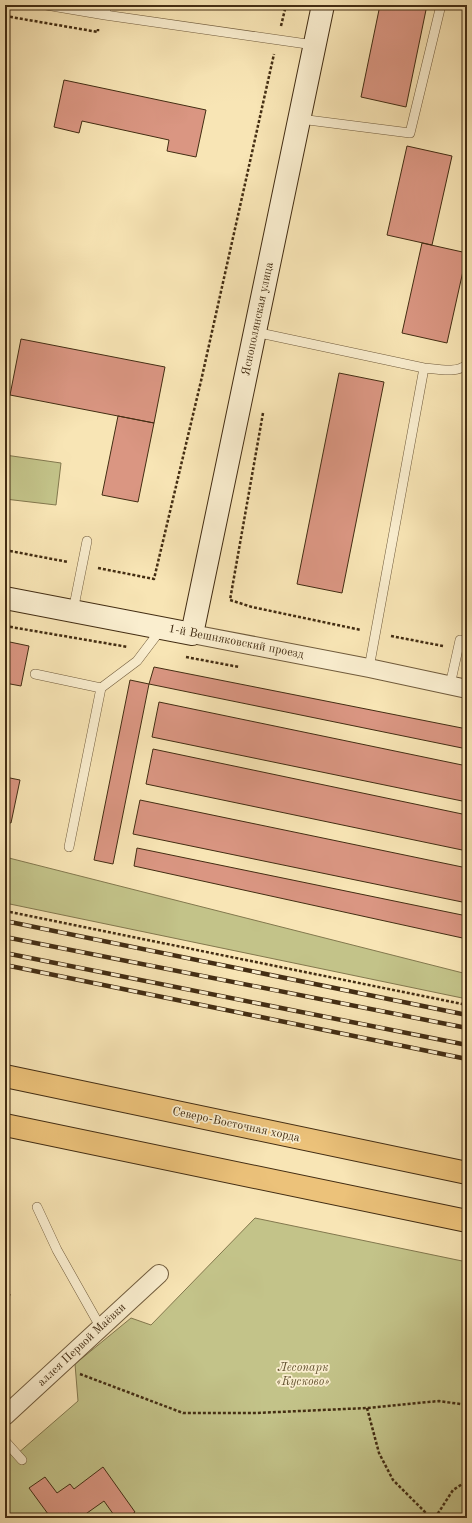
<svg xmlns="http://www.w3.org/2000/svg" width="472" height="1523" font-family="'Old Standard TT',serif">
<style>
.green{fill:#c3c389;stroke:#83784e}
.building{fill:#da9682;stroke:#432d13}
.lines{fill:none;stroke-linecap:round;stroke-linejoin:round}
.lane-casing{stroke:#705b3c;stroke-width:10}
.street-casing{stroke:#705b3c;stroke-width:20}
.secondary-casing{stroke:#432d13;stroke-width:24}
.primary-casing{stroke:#432d13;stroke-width:24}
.path{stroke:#432d13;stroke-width:2.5;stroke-dasharray:3 2;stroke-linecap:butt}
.lane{stroke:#faeecf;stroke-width:9}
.street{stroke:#faeecf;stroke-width:18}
.secondary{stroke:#faeecf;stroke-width:22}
.primary{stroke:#ecc27a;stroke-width:22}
.rail-casing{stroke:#432d13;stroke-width:4.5}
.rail{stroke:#faeecf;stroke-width:3;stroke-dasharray:9;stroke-linecap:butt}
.labels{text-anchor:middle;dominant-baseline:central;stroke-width:3.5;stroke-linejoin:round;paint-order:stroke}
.street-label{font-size:12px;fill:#432d13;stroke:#faeecf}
.park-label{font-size:12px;font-style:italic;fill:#635230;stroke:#faeecf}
</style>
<rect width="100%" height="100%" fill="#f8e5b5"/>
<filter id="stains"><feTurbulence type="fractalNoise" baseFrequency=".005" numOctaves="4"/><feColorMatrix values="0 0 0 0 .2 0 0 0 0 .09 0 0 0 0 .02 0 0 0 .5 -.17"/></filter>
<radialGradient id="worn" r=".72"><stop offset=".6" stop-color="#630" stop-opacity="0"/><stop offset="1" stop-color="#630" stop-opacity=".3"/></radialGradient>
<path class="green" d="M 5,455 L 61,463 L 56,505 L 5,499 Z
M 5,857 L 467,974 L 467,999 L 5,903 Z
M 255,1218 L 467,1262 L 467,1518 L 5,1518 L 5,1451 L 17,1454 L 78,1401 L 75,1364 L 131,1318 L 151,1325 Z"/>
<path class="building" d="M 380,5 L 427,5 L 406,107 L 361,97 Z
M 64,80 L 206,110 L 196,157 L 167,151 L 169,140 L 82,121 L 79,133 L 54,127 Z
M 407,146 L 452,156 L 432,245 L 387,235 Z
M 422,243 L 467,253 L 447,343 L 402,333 Z
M 21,339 L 165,367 L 154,423 L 10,395 Z
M 339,373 L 384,382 L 342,593 L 297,584 Z
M 118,416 L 154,423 L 138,502 L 102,495 Z
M 5,641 L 29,646 L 21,686 L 5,683 Z
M 154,667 L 467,729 L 467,749 L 149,684 Z
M 130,680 L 149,684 L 113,864 L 94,860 Z
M 159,702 L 467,766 L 467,802 L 152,737 Z
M 153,749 L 467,815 L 467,851 L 146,784 Z
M 5,777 L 20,780 L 11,823 L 5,822 Z
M 140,800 L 467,868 L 467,903 L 133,834 Z
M 137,848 L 467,916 L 467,939 L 134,866 Z
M 5,1293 L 10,1294 L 5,1320 Z
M 103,1467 L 135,1512 L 127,1518 L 116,1518 L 104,1501 L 80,1518 L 72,1518 L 69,1513 L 62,1518 L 51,1518 L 29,1488 L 45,1477 L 57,1493 L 70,1484 L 74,1489 Z"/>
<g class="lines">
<defs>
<path id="lane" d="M 46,5 L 105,15 L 107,5
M 105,15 L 314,45
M 300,119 L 410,133 L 441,5
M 255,332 L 424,368 L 369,668
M 424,368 C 437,369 458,374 467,364
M 73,611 L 87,541
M 35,674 L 101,688
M 450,685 L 460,640
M 69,847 L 101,688 L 137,661 L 162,628
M 37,1207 L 57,1250 L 101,1328
M 5,1441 L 22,1460"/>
<path id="street" d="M 192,634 L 369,668 L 467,689
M 5,1416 L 159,1274"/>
<path id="secondary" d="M 5,598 L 192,634 L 323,5"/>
<path id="primary" d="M 5,1076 L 467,1173
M 5,1125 L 467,1221"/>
</defs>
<use href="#lane" class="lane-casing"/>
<use href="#street" class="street-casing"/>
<use href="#secondary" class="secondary-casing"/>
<use href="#primary" class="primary-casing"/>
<path class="path" d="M 5,16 L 98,32 L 98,29
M 281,26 L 286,5
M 263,413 L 230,600 L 252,607 L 361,630
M 5,550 L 68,562
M 98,568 L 154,579 L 201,381 L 274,54
M 5,626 L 128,647
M 391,636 L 443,646
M 186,657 L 239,667
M 5,911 L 467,1005
M 80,1374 L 183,1413 L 256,1413 L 367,1408 L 439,1401 L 467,1405
M 367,1408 L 379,1453 L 393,1480 L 431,1518
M 435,1518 L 453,1490 L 467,1481"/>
<use href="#lane" class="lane"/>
<use href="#street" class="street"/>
<use href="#secondary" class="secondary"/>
<use href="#primary" class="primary"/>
<defs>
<path id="rail" d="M 5,921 L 467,1015
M 5,937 L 467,1028
M 5,953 L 467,1045
M 5,965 L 467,1059"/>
</defs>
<use href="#rail" class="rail-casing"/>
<use href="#rail" class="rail"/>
</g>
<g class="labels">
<g class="street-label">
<text transform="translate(258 319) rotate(-78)">Яснополянская улица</text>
<text transform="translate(236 642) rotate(11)">1-й Вешняковский проезд</text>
<text transform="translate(236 1125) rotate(12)">Северо-Восточная хорда</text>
<text transform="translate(82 1345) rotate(-43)">аллея Первой Маёвки</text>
</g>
<g class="park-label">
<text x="303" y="1368">Лесопарк<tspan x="303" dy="14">«Кусково»</tspan></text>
</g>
</g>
<rect width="472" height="1523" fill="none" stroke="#f8e5b5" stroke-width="20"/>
<rect x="6" y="6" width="460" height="1511" fill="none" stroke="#432d13" stroke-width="2"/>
<rect x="10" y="10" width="452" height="1503" fill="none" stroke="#432d13"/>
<rect width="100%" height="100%" filter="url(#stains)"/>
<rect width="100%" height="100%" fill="url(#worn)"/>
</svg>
